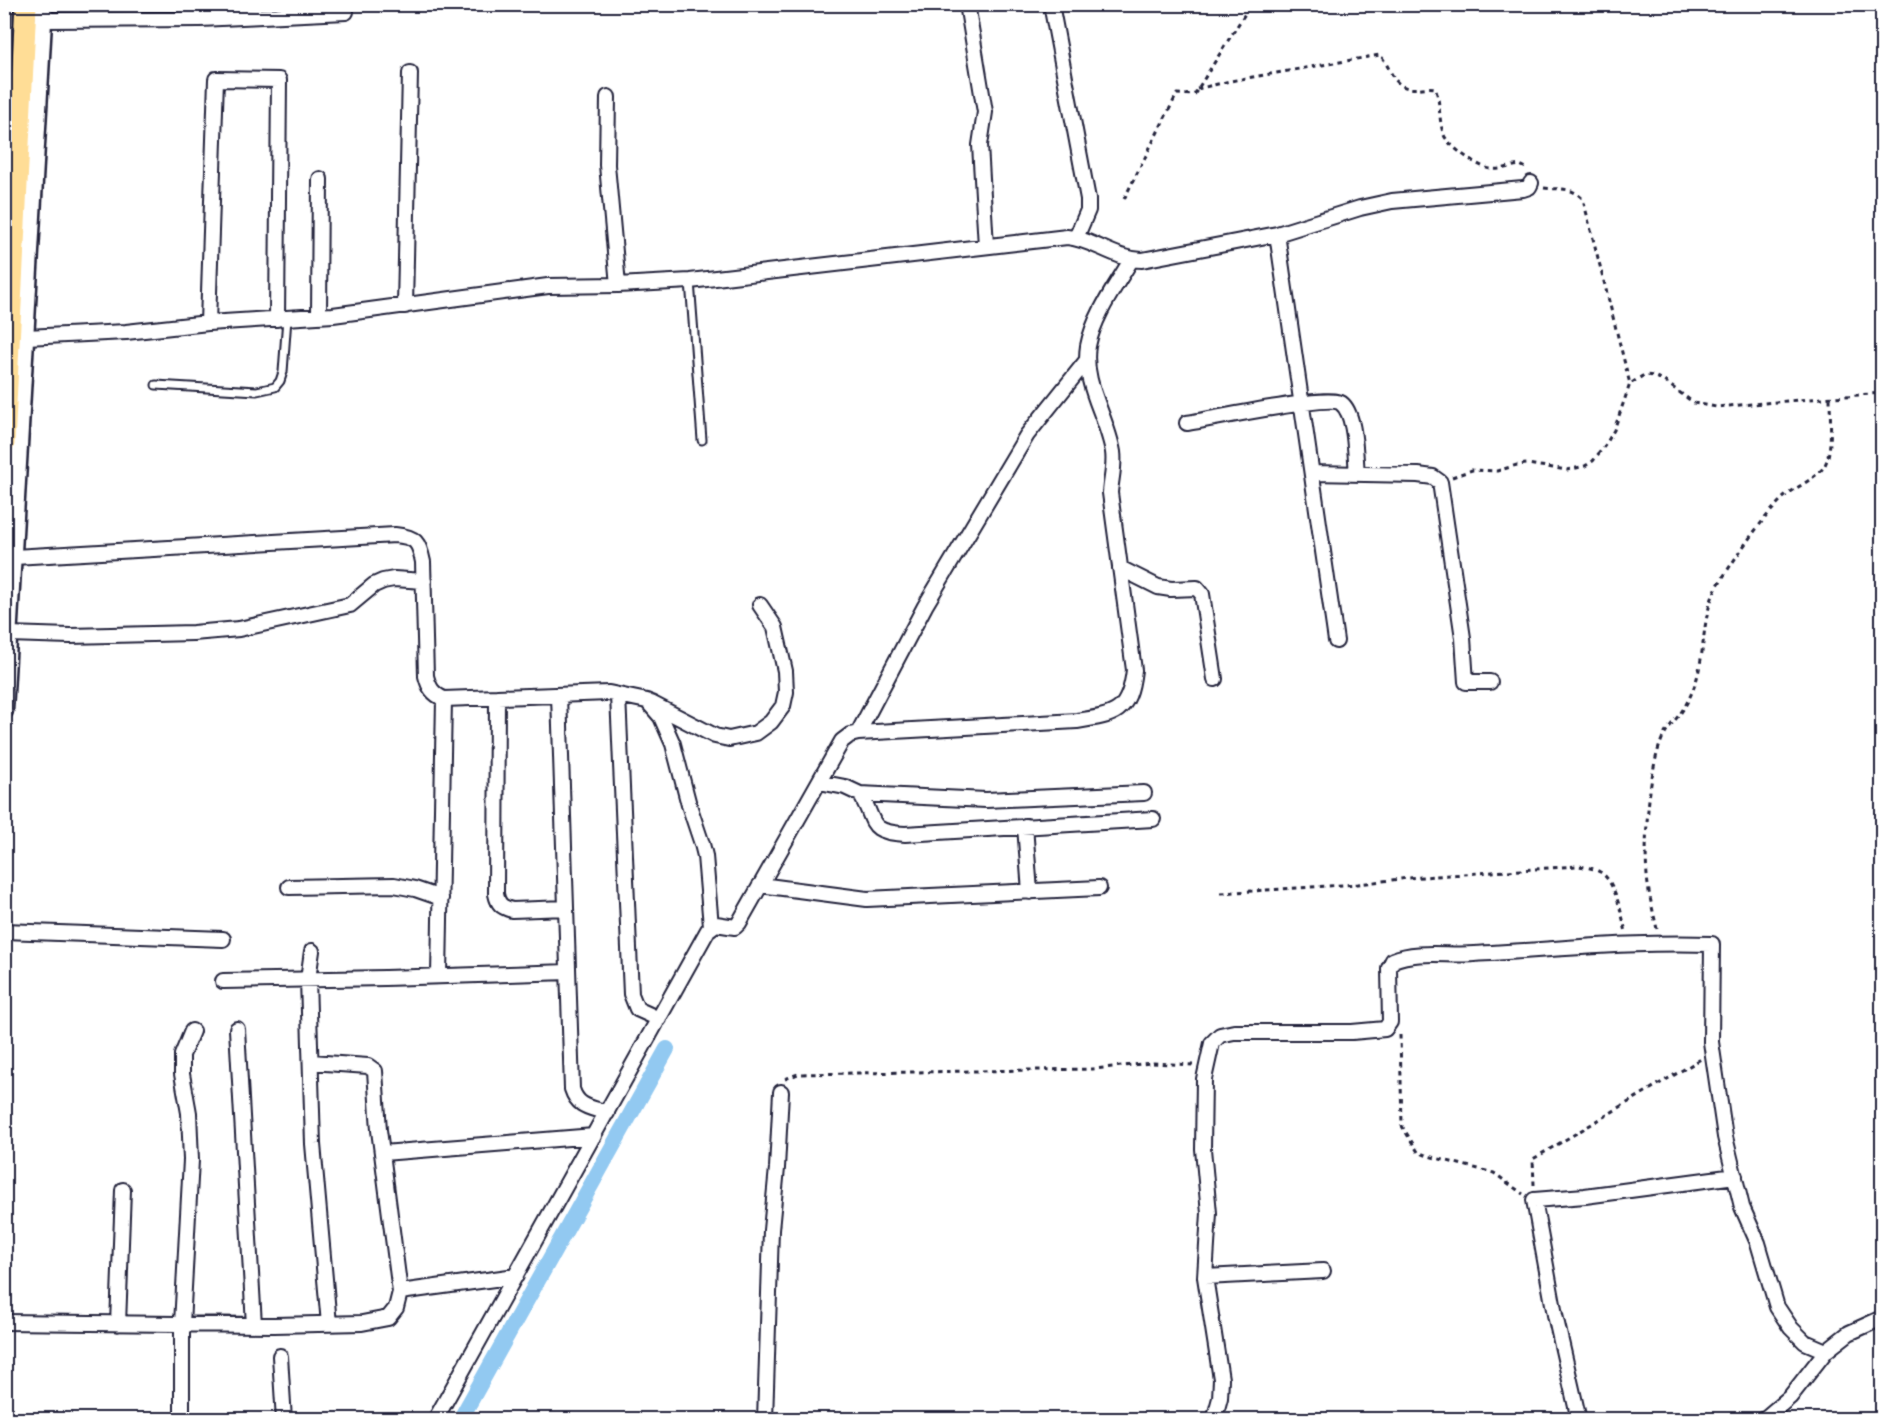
<svg xmlns="http://www.w3.org/2000/svg" width="1887" height="1424" font-family="Mali,sans-serif">
<style>
.lines{fill:none;stroke-linecap:round;stroke-linejoin:round}
.canal{stroke:#92c9f1;stroke-width:16}
.service-casing{stroke:#22223b;stroke-width:11}
.minor-casing{stroke:#22223b;stroke-width:18}
.tertiary-casing{stroke:#22223b;stroke-width:21}
.trunk-casing{stroke:#22223b;stroke-width:26}
.path{stroke:#22223b;stroke-width:3;stroke-dasharray:4.5 4.5;stroke-linecap:butt}
.service{stroke:#fff;stroke-width:7}
.minor{stroke:#fff;stroke-width:14}
.tertiary{stroke:#fff;stroke-width:16}
.trunk{stroke:#ffdd96;stroke-width:21}
</style>
<rect width="100%" height="100%" fill="#fff"/>
<filter id="ink" filterUnits="userSpaceOnUse"><feTurbulence type="fractalNoise" baseFrequency=".0167" numOctaves="2"/><feDisplacementMap in="SourceGraphic" scale="12" xChannelSelector="R" yChannelSelector="G"/><feConvolveMatrix kernelMatrix="1 2 1 2 8 2 1 2 1" color-interpolation-filters="sRGB"/></filter>
<g filter="url(#ink)">
<g class="lines">
<path class="canal" d="M 460,1420 L 667,1049"/>
<defs>
<path id="service" d="M 690,281 L 702,440
M 156,385 L 257,391 L 275,387 L 280,381 L 283,372 L 287,318"/>
<path id="minor" d="M 967,4 L 985,112 L 980,145 L 986,246
M 1051,4 L 1088,199 L 1088,210 L 1076,238
M 43,20 L 200,19 L 346,12
M 608,97 L 607,165 L 618,285
M 1277,234 L 1336,641
M 405,306 L 410,73
M 319,316 L 320,179
M 208,323 L 216,79 L 279,80 L 277,319
M 26,337 L 126,332 L 208,323 L 333,315 L 548,286 L 618,285 L 690,281 L 1067,237 C 1093,239 1114,259 1142,260 L 1277,234 L 1360,208 L 1392,201 L 1523,189 L 1529,187 L 1531,183
M 1187,423 C 1209,420 1329,394 1341,403 C 1356,414 1355,456 1357,473
M 1312,473 L 1418,475 L 1433,477 L 1440,482 L 1463,638 L 1466,682 L 1490,682
M 14,557 L 395,535 C 416,537 419,542 423,562 L 426,676 C 429,688 433,694 444,699 L 609,693 L 647,701 L 661,717 L 673,744 L 689,805 L 702,844 L 705,856 L 711,926
M 1120,568 L 1158,587 L 1171,589 L 1197,588 L 1202,594 L 1215,679
M 9,634 L 70,636 L 193,633 L 239,629 L 350,605 L 374,585 L 383,581 L 394,579 L 424,581
M 559,695 L 572,1089 C 578,1108 591,1107 607,1113
M 618,695 L 631,994 L 637,1009 L 659,1019
M 497,697 L 496,894 C 498,904 501,907 512,910 L 566,908
M 651,703 L 715,736 L 729,739 L 756,733 L 771,722 L 783,706 L 786,692 L 785,671 L 775,627 L 760,605
M 858,733 L 925,606 L 1027,435 L 1087,360
M 819,782 L 845,787 L 860,794 C 877,821 866,832 905,834 L 1153,819
M 860,794 L 986,800 L 1144,793
M 1025,826 L 1030,892
M 760,885 L 867,899 L 1099,888
M 289,887 L 394,885 L 415,889 L 441,898
M 4,931 L 223,939
M 312,951 L 308,979 L 313,1144 L 329,1324
M 439,976 L 444,699
M 223,981 L 385,978 L 568,972
M 237,1029 L 254,1325
M 383,1153 L 594,1136
M 1205,1277 L 1323,1271
M 400,1292 L 516,1276
M 4,1322 L 274,1325 L 362,1323 L 388,1318 L 396,1308 L 400,1292 L 379,1130 L 375,1071 L 368,1066 L 311,1062
M 118,1324 L 123,1190
M 280,1356 L 284,1420
M 182,1420 L 182,1324 L 191,1160 L 189,1113 L 182,1074 L 182,1055 L 192,1031
M 435,1420 L 708,930 L 716,924 L 735,927 L 739,923 L 842,741 L 850,735 L 858,733 L 1077,721 C 1116,715 1129,713 1134,670 L 1110,493 C 1111,479 1115,466 1113,452 C 1107,416 1082,383 1088,346 C 1094,315 1116,286 1131,260
M 765,1420 L 771,1230 L 777,1168 L 781,1092
M 1214,1420 L 1220,1398 L 1221,1379 L 1205,1277 L 1209,1213 L 1203,1149 L 1204,1079 L 1212,1043 L 1220,1035 L 1234,1032 L 1352,1032 L 1385,1029 L 1390,1022 L 1389,968 L 1393,960 C 1417,950 1448,956 1474,954 C 1553,950 1632,941 1712,944 L 1711,1042 L 1725,1137 L 1742,1207 L 1758,1243 L 1777,1307 L 1791,1328 L 1805,1342 L 1826,1351
M 1579,1420 L 1555,1315 L 1534,1200 L 1585,1196 L 1735,1176
M 1763,1420 L 1790,1397 L 1826,1351 L 1849,1333 L 1882,1318"/>
<path id="tertiary" d="M 4,711 L 44,4"/>
<path id="trunk" d="M 4,444 L 26,4"/>
</defs>
<use href="#service" class="service-casing"/>
<use href="#minor" class="minor-casing"/>
<use href="#tertiary" class="tertiary-casing"/>
<use href="#trunk" class="trunk-casing"/>
<path class="path" d="M 1197,89 L 1230,81 L 1380,55 C 1390,65 1392,86 1409,88 C 1418,90 1426,86 1435,88 C 1441,102 1438,120 1444,135 C 1448,146 1480,169 1492,169 C 1502,170 1511,166 1520,165 L 1528,169
M 1544,188 C 1561,190 1570,186 1583,199 L 1630,384
M 1124,199 L 1177,94 L 1194,95 L 1251,4
M 1452,477 L 1472,470 L 1497,471 L 1517,465 L 1527,464 L 1567,470 L 1585,466 L 1593,461 L 1606,444 L 1614,430 L 1630,384 L 1644,375 L 1654,376 L 1664,381 L 1694,403 L 1716,407 L 1882,393
M 1221,893 L 1358,884 L 1408,878 L 1577,866 C 1585,867 1594,868 1600,872 C 1615,880 1622,916 1626,932
M 1657,929 C 1654,915 1650,900 1648,885 C 1643,849 1648,769 1663,737 C 1668,727 1676,720 1682,711 C 1688,702 1694,689 1697,678 C 1706,646 1701,612 1720,582 C 1736,556 1761,520 1782,499 C 1793,488 1818,478 1825,465 C 1833,449 1830,416 1830,397
M 1400,1035 L 1402,1126 L 1418,1152 L 1428,1156 L 1494,1173 L 1523,1194
M 785,1079 L 798,1074 L 1093,1069 L 1152,1063 L 1193,1065
M 1534,1185 L 1533,1159 L 1701,1059"/>
<use href="#service" class="service"/>
<use href="#minor" class="minor"/>
<use href="#tertiary" class="tertiary"/>
<use href="#trunk" class="trunk"/>
</g>
</g>
<rect width="1887" height="1424" fill="none" stroke="#fff" stroke-width="24"/>
<rect x="12" y="12" width="1863" height="1400" fill="none" stroke="#22223b" stroke-width="2" filter="url(#ink)"/>
</svg>
